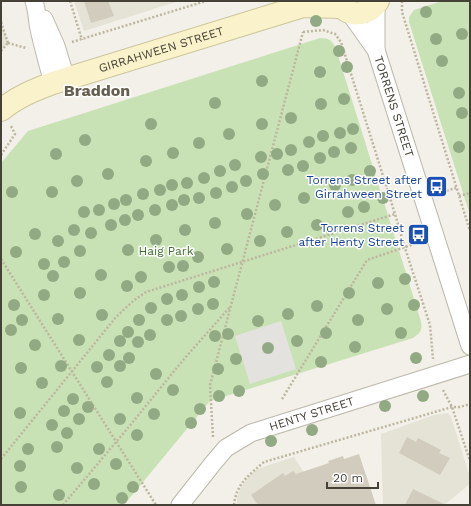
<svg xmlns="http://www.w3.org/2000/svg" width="471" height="506" font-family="'Work Sans',sans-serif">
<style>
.residential{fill:#e5e2d6}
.green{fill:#c9e2b5}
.parking{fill:#e4e2df}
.building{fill:#d2ccbe}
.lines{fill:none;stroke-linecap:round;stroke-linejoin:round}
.street-casing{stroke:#bcb8ab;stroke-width:19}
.secondary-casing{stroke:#cdc59c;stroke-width:24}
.path{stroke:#bdb59e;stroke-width:2.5;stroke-dasharray:2 2;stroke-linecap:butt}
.street{stroke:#fff;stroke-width:17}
.secondary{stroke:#f9f2cb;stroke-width:22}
.tree{fill:#92aa83}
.labels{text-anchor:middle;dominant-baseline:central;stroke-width:3;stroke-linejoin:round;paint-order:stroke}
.street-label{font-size:12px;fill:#454137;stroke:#fff}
.transit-label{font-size:12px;fill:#164399;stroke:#fff;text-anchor:end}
.park-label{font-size:12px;fill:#437031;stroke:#fff}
.district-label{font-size:16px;font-weight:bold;fill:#665f50;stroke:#fff}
</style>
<rect width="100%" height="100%" fill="#f2f0e8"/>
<path class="residential" d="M 74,1 L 179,1 L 84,31 Z
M 1,22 L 8,43 L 1,50 Z
M 448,413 L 451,417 L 470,477 L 470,484 L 444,505 L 383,505 L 381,434 L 434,415 Z
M 294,457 L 325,505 L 237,505 L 237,498 L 240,489 L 246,480 L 251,474 L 256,470 L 266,466 Z"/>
<path class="green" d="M 442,1 L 470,1 L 470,215 L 409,22 L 409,17 L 414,10 Z
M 320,38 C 329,38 333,41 336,49 L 420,318 C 423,329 422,332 413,338 L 210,401 L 124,505 L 1,505 L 1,163 L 28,131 Z"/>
<path class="parking" d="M 281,321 L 296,369 L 250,384 L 235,336 Z"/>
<path class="building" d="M 84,1 L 108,1 L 114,16 L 91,23 Z
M 407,437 L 416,442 L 418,438 L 441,450 L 439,453 L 450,458 L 440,475 L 399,453 Z
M 359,454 L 376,505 L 258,505 L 251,495 L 283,473 L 285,476 L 293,471 L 296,474 L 329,463 L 328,461 L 343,456 L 344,459 Z
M 413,489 L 446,505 L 405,505 Z"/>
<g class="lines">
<defs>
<g id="street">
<path d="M 34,1 C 37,10 37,19 39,29 C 43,47 48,65 53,83"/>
<path id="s1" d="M 349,12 L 376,50 L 470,346"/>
<path d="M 44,19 L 56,46 L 66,79"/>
<path d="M 376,50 L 376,3"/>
<path id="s2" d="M 180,505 L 214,462 L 226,448 L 251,433 L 470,364"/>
</g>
<g id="secondary">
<path d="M 337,1 C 347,18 367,17 378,1"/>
<path id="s3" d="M 1,110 C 17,97 34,90 53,83 L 303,6 L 341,7"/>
</g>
</defs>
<use href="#street" class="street-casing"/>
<use href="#secondary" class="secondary-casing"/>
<path class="path" d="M 70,1 L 82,40
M 402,1 L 402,12 L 470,231
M 1,22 L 8,43
M 303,32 L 323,30 L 335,34 L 341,42 L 395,214 L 405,248 L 430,325 L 433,359
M 72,42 L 206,1
M 8,43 L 26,48
M 1,51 L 8,43
M 1,155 L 15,134 L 11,126
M 439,193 L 456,188
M 459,196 L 470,193
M 1,259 L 156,505
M 443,390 L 452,407 L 470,461
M 282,399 L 367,260 L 420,242
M 213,437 L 210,385 L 303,32
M 1,459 L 116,317 L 133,301 L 146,292 L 395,214
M 63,505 L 127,429 L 184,359 L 230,307
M 234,505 C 236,484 249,475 264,462 L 452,407 L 460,407 L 470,404"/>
<use href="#street" class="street"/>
<use href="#secondary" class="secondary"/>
</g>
<g class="tree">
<circle cx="426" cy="12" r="6"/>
<circle cx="316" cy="21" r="6"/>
<circle cx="462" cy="34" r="6"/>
<circle cx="436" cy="39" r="6"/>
<circle cx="339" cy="51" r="6"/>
<circle cx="442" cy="61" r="6"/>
<circle cx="347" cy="67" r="6"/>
<circle cx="320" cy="72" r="6"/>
<circle cx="262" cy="81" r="6"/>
<circle cx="459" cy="93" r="6"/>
<circle cx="344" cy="99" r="6"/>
<circle cx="215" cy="103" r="6"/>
<circle cx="321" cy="104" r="6"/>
<circle cx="462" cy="113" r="6"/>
<circle cx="291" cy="118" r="6"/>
<circle cx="151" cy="124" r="6"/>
<circle cx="262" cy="124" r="6"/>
<circle cx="353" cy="129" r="6"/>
<circle cx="340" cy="133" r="6"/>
<circle cx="229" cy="134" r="6"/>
<circle cx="323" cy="136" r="6"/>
<circle cx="85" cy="140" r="6"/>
<circle cx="309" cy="142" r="6"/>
<circle cx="199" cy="143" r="6"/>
<circle cx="459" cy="147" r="6"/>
<circle cx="351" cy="148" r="6"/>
<circle cx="291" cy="150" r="6"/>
<circle cx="334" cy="152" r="6"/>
<circle cx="173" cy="153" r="6"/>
<circle cx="56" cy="154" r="6"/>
<circle cx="277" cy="154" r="6"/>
<circle cx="261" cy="157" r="6"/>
<circle cx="320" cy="158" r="6"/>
<circle cx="146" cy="161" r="6"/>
<circle cx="235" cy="165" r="6"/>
<circle cx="303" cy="166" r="6"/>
<circle cx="288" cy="170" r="6"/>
<circle cx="220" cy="171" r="6"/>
<circle cx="370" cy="171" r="6"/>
<circle cx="108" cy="174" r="6"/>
<circle cx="263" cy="174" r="6"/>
<circle cx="204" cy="178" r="6"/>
<circle cx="352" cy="180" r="6"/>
<circle cx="77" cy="181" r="6"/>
<circle cx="246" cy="181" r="6"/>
<circle cx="187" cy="183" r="6"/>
<circle cx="172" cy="185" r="6"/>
<circle cx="335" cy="185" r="6"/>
<circle cx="232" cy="187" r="6"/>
<circle cx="160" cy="190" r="6"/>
<circle cx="12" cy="192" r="6"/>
<circle cx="52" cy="192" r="6"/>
<circle cx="216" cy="193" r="6"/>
<circle cx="143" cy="194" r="6"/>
<circle cx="199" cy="198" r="6"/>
<circle cx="304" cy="198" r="6"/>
<circle cx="383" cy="198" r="6"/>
<circle cx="126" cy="200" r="6"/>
<circle cx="184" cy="200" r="6"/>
<circle cx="114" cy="204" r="6"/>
<circle cx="172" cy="205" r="6"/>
<circle cx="275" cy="205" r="6"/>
<circle cx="364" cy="207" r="6"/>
<circle cx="99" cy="210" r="6"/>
<circle cx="155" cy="210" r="6"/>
<circle cx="84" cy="212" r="6"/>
<circle cx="348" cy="212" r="6"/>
<circle cx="247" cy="214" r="6"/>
<circle cx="138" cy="215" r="6"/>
<circle cx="125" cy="220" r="6"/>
<circle cx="215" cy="223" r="6"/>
<circle cx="111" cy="225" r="6"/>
<circle cx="317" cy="225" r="6"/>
<circle cx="74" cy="230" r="6"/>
<circle cx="185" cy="230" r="6"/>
<circle cx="287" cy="232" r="6"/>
<circle cx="91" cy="233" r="6"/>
<circle cx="35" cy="234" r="6"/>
<circle cx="156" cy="240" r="6"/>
<circle cx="58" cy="241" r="6"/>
<circle cx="260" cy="241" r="6"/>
<circle cx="227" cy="249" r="6"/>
<circle cx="128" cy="250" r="6"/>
<circle cx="80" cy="251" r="6"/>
<circle cx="16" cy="252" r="6"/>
<circle cx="198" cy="257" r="6"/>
<circle cx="64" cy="262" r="6"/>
<circle cx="44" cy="264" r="6"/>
<circle cx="183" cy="266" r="6"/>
<circle cx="169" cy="267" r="6"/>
<circle cx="101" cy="275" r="6"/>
<circle cx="53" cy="276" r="6"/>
<circle cx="141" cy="277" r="6"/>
<circle cx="405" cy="279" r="6"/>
<circle cx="214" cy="282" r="6"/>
<circle cx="378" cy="283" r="6"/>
<circle cx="127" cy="286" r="6"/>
<circle cx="199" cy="287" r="6"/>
<circle cx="80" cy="293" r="6"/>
<circle cx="349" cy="293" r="6"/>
<circle cx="44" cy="295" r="6"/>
<circle cx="182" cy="295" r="6"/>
<circle cx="167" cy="299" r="6"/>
<circle cx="213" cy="304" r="6"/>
<circle cx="14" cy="305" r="6"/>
<circle cx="414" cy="305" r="6"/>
<circle cx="317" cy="306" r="6"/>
<circle cx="151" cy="308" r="6"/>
<circle cx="198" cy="309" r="6"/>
<circle cx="387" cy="309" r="6"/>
<circle cx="288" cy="314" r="6"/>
<circle cx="102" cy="315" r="6"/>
<circle cx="181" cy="316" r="6"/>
<circle cx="58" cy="319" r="6"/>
<circle cx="22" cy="320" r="6"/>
<circle cx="139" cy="320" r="6"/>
<circle cx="167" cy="320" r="6"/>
<circle cx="358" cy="320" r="6"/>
<circle cx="258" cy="321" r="6"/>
<circle cx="11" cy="330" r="6"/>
<circle cx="128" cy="332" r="6"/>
<circle cx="326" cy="333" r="6"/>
<circle cx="401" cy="333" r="6"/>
<circle cx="228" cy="334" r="6"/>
<circle cx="150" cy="335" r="6"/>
<circle cx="215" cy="336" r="6"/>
<circle cx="79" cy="340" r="6"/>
<circle cx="120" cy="341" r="6"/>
<circle cx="297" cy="341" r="6"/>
<circle cx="138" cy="342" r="6"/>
<circle cx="35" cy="345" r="6"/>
<circle cx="355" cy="347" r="6"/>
<circle cx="268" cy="348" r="6"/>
<circle cx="109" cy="355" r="6"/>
<circle cx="129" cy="358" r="6"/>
<circle cx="416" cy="358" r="6"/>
<circle cx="236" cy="359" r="6"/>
<circle cx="321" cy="362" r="6"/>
<circle cx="61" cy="366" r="6"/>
<circle cx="120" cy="366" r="6"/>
<circle cx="97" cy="367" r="6"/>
<circle cx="21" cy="368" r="6"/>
<circle cx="218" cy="369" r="6"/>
<circle cx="156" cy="374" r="6"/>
<circle cx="107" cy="382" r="6"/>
<circle cx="42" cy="383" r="6"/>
<circle cx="173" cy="390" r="6"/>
<circle cx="239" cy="391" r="6"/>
<circle cx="219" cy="396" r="6"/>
<circle cx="423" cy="396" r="6"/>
<circle cx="137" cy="398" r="6"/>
<circle cx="73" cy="399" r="6"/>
<circle cx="385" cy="406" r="6"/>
<circle cx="88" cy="407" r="6"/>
<circle cx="200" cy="409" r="6"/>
<circle cx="64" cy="411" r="6"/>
<circle cx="20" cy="413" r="6"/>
<circle cx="154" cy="414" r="6"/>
<circle cx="79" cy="419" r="6"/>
<circle cx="120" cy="419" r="6"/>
<circle cx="191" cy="423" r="6"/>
<circle cx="52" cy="425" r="6"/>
<circle cx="312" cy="430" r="6"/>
<circle cx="67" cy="433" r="6"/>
<circle cx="137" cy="435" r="6"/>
<circle cx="271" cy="441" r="6"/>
<circle cx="57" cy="447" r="6"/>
<circle cx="28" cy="449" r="6"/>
<circle cx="99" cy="449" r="6"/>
<circle cx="116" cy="464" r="6"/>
<circle cx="20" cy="466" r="6"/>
<circle cx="77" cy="468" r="6"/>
<circle cx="94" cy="484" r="6"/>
<circle cx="21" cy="487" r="6"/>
<circle cx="133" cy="487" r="6"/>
<circle cx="59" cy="495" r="6"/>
<circle cx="122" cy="498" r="6"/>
</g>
<defs>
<symbol id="bus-square" viewBox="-11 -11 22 22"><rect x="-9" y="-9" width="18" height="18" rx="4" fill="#1a4fb4" stroke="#fff"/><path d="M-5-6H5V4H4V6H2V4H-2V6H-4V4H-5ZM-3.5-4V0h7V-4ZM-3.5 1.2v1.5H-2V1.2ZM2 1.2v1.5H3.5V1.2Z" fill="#fff"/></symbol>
</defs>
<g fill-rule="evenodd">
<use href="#bus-square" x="424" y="174" width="25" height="25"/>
<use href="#bus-square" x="406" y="222" width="25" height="25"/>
</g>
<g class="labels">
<g class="street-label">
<text stroke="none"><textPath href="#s3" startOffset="172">GIRRAHWEEN STREET</textPath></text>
<text stroke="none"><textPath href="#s1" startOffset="106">TORRENS STREET</textPath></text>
<text stroke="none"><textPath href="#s2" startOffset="166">HENTY STREET</textPath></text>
</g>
<g class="transit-label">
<text x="422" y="180">Torrens Street after<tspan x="422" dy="14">Girrahween Street</tspan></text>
<text x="404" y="228">Torrens Street<tspan x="404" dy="14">after Henty Street</tspan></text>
</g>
<g class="park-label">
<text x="166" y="251">Haig Park</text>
</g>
<g class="district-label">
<text x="97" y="90">Braddon</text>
</g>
</g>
<rect width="471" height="506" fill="none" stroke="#454137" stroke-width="4"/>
<path d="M327 482v6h51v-6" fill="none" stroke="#454137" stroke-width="2"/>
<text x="333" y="482" font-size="12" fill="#454137" stroke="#ffffff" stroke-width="3" paint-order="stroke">20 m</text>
</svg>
